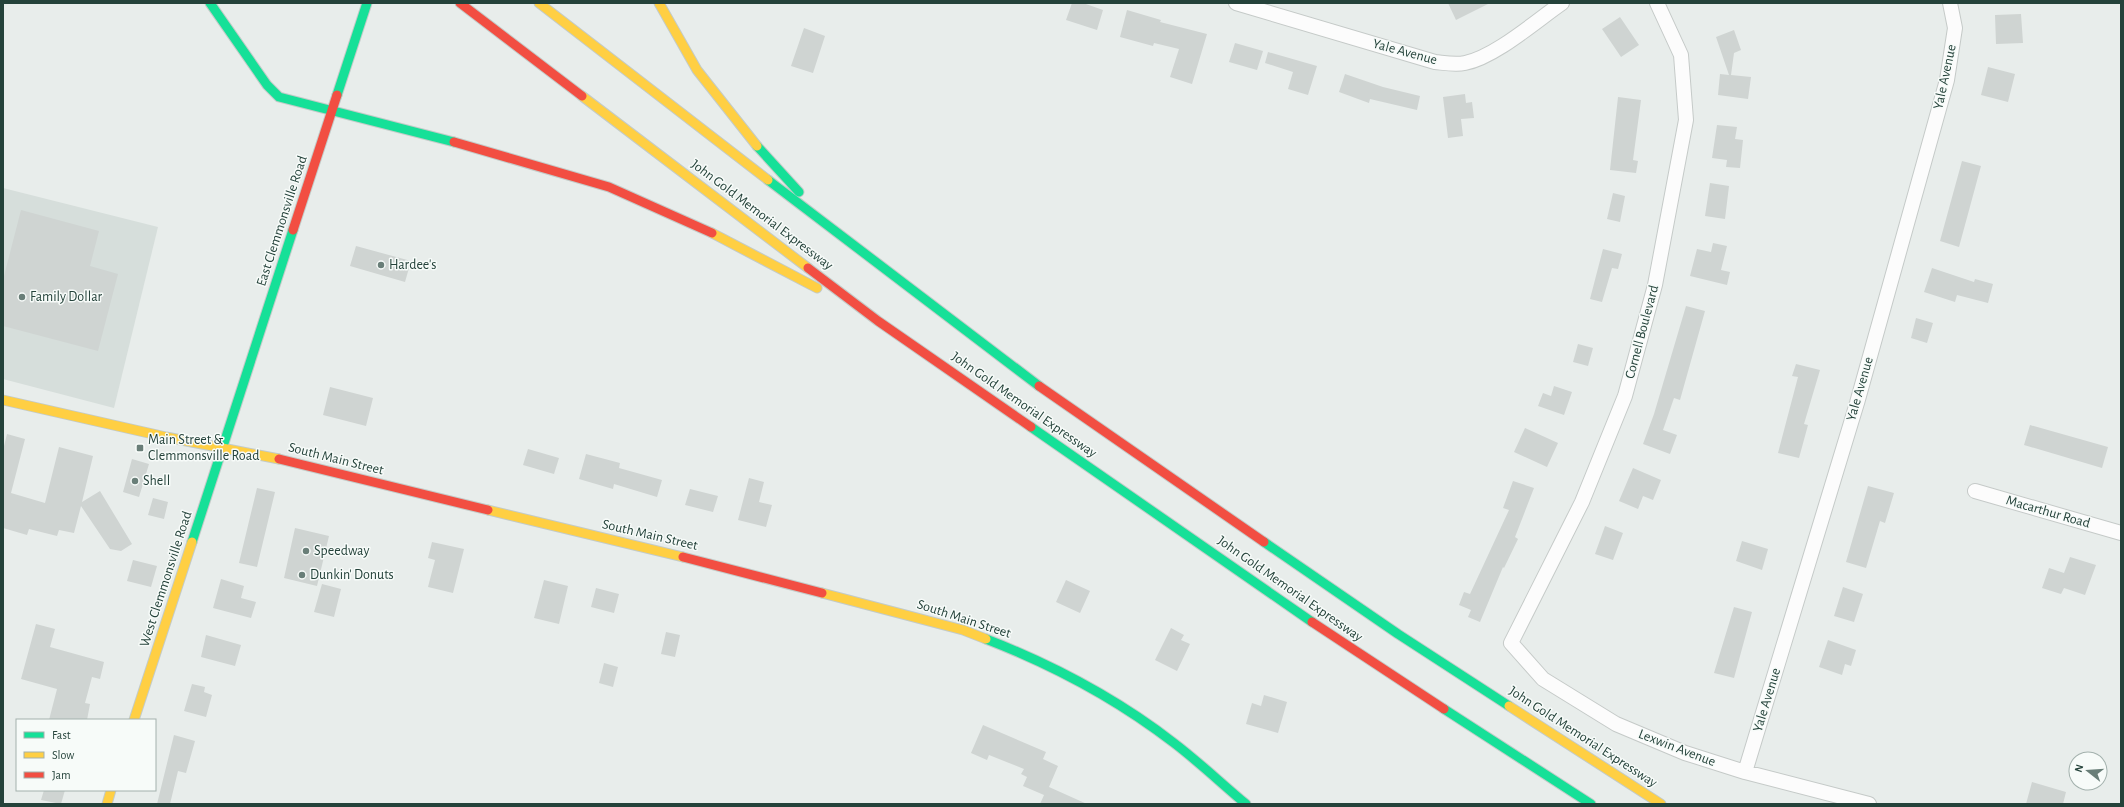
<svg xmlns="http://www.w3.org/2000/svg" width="2124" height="807" font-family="'Alegreya Sans',sans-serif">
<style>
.built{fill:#d6dedb}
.building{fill:#cfd4d2}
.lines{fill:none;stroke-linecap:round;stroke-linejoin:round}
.street-casing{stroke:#c5cac8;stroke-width:16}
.fast-casing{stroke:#c3cbc8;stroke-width:11}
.slow-casing{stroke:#c3cbc8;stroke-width:11}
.jam-casing{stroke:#c3cbc8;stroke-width:11}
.street{stroke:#fcfcfc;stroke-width:14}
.fast{stroke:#16e098;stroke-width:9}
.slow{stroke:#ffcf43;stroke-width:9}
.jam{stroke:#f24e42;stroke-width:9}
.poi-dot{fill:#697e78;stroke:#f7fbf9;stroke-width:1.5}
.labels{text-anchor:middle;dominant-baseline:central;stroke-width:3;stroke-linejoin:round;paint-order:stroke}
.street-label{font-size:14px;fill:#24423a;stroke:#f7fbf9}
.poi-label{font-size:14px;fill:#24423a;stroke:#f7fbf9;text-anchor:start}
</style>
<rect width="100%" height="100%" fill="#e8edeb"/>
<path class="built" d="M 3,188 L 158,227 L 114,408 L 3,379 Z"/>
<path class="building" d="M 1072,3 L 1083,3 L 1103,10 L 1097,30 L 1066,20 Z
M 1448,3 L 1490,3 L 1456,20 Z
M 1127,10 L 1161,20 L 1160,22 L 1207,34 L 1192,84 L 1170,77 L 1179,49 L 1154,43 L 1153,46 L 1120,37 Z
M 2021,14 L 2023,43 L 1996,44 L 1995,15 Z
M 1620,17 L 1639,45 L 1621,57 L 1602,29 Z
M 804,28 L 825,36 L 813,73 L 791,66 Z
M 1734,30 L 1741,50 L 1734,53 L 1731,75 L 1751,77 L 1748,99 L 1718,95 L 1720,74 L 1729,75 L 1716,37 Z
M 1235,43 L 1263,51 L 1257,70 L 1229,62 Z
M 1268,52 L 1317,66 L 1308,95 L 1288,89 L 1293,72 L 1265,63 Z
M 1988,67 L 2015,74 L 2008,102 L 1981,95 Z
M 1345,74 L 1383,87 L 1420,96 L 1417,110 L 1370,99 L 1369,103 L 1339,92 Z
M 1465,94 L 1466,103 L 1472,102 L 1474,118 L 1461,119 L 1463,136 L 1448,138 L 1443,97 Z
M 1618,97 L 1641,100 L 1633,160 L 1638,161 L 1636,173 L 1610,170 Z
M 1717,125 L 1737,127 L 1735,139 L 1743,140 L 1740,168 L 1726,167 L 1727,160 L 1712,158 Z
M 1962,161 L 1981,166 L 1959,247 L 1940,241 Z
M 1710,183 L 1729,186 L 1725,219 L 1705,216 Z
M 1613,193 L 1625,196 L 1620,222 L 1607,219 Z
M 21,210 L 99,231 L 90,266 L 118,274 L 98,351 L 3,326 L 3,280 Z
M 1713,243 L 1727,246 L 1721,270 L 1730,272 L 1727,285 L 1690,276 L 1697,249 L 1711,252 Z
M 356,246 L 411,261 L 405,282 L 350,266 Z
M 1603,249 L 1622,254 L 1618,269 L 1612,268 L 1602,302 L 1590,299 Z
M 1932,268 L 1974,282 L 1975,279 L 1993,284 L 1988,303 L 1957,295 L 1955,302 L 1924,292 Z
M 1686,306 L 1705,311 L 1680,400 L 1674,398 L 1663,430 L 1677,435 L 1670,454 L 1643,444 L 1654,414 Z
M 1916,318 L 1933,323 L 1927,343 L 1911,338 Z
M 1578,344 L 1593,348 L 1588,366 L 1573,362 Z
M 1796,364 L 1820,370 L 1804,424 L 1808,425 L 1799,458 L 1778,453 L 1798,377 L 1792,376 Z
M 1554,386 L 1572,392 L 1564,415 L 1538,406 L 1543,393 L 1551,396 Z
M 330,387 L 373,398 L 366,426 L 323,415 Z
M 2030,425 L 2108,447 L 2102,468 L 2024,445 Z
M 1525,428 L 1558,443 L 1547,467 L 1514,452 Z
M 7,434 L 25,439 L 11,493 L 45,503 L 59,447 L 93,456 L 82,502 L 100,491 L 132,544 L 121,551 L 110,549 L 81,506 L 74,533 L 59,530 L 57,536 L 29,529 L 27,535 L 3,528 L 3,450 Z
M 528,449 L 559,458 L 554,474 L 523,465 Z
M 586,454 L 620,463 L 619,468 L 662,480 L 657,497 L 614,484 L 613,489 L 579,479 Z
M 132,459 L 149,464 L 139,497 L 123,492 Z
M 1633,468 L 1661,480 L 1653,500 L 1643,496 L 1638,509 L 1619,501 Z
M 749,478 L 764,482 L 759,502 L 772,505 L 766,527 L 738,520 Z
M 1513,481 L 1534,488 L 1515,537 L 1518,539 L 1504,568 L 1503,567 L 1480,622 L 1468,617 L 1471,610 L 1459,605 L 1464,592 L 1470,594 L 1509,510 L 1503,508 Z
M 1868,486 L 1894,493 L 1885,523 L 1880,521 L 1866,568 L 1846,562 Z
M 257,488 L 275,492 L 257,567 L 239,563 Z
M 690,489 L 718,496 L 713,512 L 685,505 Z
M 153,498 L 168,502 L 164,519 L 148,515 Z
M 1605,526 L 1623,533 L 1613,560 L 1595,554 Z
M 295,528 L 329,536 L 317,586 L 284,578 Z
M 1742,541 L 1768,549 L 1762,570 L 1736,561 Z
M 432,542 L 464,549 L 453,593 L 428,587 L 435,560 L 428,558 Z
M 2070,557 L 2096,565 L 2085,595 L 2064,588 L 2061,594 L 2042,588 L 2049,568 L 2064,573 Z
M 133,560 L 157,566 L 151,587 L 127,581 Z
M 221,579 L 244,586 L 241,598 L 256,602 L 251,618 L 213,608 Z
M 544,580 L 568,586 L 559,624 L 534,618 Z
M 1066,580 L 1090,591 L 1080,613 L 1056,602 Z
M 322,584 L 341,589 L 334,617 L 314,612 Z
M 1843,587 L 1863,594 L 1854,622 L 1834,616 Z
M 596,588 L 619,594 L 614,613 L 591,607 Z
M 1734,607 L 1752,612 L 1734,678 L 1714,673 Z
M 36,624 L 55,629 L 50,647 L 104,662 L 100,679 L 92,677 L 85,703 L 90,704 L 87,720 L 49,720 L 57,689 L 21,679 Z
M 1171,628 L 1184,635 L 1181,640 L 1190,644 L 1177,671 L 1155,660 Z
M 666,632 L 680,635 L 675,657 L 661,654 Z
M 206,635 L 241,645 L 235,666 L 201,657 Z
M 1828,640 L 1856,650 L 1851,666 L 1845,664 L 1842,675 L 1819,667 Z
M 604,663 L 618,667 L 613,687 L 599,683 Z
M 192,684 L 205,687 L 204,692 L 212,695 L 206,717 L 184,711 Z
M 1264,695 L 1287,702 L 1278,733 L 1246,724 L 1252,703 L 1261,706 Z
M 983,725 L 1046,752 L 1043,759 L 1058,766 L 1049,787 L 1087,804 L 1040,804 L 1044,795 L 1023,786 L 1027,777 L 1021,774 L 1024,769 L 989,755 L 987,760 L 971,753 Z
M 174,735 L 195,741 L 186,773 L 178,771 L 170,804 L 157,804 Z
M 2032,782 L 2066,792 L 2063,804 L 2026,804 Z
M 44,790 L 65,790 L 61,804 L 41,800 Z"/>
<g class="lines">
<defs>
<path id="street" d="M 1236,3 L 1435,62 C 1445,63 1455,65 1465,63 C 1495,57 1536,21 1562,3
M 1657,3 L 1681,55 L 1686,120 L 1655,285 L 1625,396 L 1582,502 L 1511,643 L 1543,679 L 1616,724 L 1685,753 L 1745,772 L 1869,804
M 1975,491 L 2121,533
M 1745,772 L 1857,403 L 1947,80 L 1955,28 L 1950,3"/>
<path id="fast" d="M 210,3 L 267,85 L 279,97 L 454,142
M 337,95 L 367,3
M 757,146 L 799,192
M 768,180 L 1039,386
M 1031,427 L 1312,622
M 192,542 L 293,230
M 1264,542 L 1398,634 L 1509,706
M 986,639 C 1053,665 1117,699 1174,743 C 1199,762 1222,784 1246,804
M 1444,709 L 1591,804"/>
<path id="slow" d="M 539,3 L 768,180
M 659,3 L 697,70 L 757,146
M 582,96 L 808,268
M 712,233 L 817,288
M 3,400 L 166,437 L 279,459
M 488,510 L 683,557
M 822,593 L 963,630 L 986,639
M 1509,706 L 1661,804
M 134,720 L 192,542
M 107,804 L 111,790"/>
<path id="jam" d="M 460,3 L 582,96
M 454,142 L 609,187 L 712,233
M 293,230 L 337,95
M 808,268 L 878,321 L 1031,427
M 1039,386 L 1264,542
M 279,459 L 488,510
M 683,557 L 822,593
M 1312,622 L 1444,709"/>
</defs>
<use href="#street" class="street-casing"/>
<use href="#fast" class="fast-casing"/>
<use href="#slow" class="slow-casing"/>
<use href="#jam" class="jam-casing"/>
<use href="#street" class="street"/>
<use href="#fast" class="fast"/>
<use href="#slow" class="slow"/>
<use href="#jam" class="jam"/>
</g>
<g class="poi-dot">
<circle cx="381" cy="265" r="4"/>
<circle cx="22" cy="297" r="4"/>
<rect x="136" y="444" width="8" height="8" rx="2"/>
<circle cx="135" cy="481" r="4"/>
<circle cx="306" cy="551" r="4"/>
<circle cx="302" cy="575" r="4"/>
</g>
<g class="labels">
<g class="street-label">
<text transform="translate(1405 52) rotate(15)">Yale Avenue</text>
<text transform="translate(1945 77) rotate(-78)">Yale Avenue</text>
<text transform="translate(762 215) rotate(37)">John Gold Memorial Expressway</text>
<text transform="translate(282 221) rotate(-72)">East Clemmonsville Road</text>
<text transform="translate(1642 332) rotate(-75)">Cornell Boulevard</text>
<text transform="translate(1860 389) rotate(-74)">Yale Avenue</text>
<text transform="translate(1024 405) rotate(35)">John Gold Memorial Expressway</text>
<text transform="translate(336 459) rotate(14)">South Main Street</text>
<text transform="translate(2048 512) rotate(16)">Macarthur Road</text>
<text transform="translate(650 535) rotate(13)">South Main Street</text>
<text transform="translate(166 579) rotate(-72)">West Clemmonsville Road</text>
<text transform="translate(1290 589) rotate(35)">John Gold Memorial Expressway</text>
<text transform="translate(964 619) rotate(18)">South Main Street</text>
<text transform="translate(1767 700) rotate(-73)">Yale Avenue</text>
<text transform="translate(1583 737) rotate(33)">John Gold Memorial Expressway</text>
<text transform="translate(1677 748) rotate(21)">Lexwin Avenue</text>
</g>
<g class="poi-label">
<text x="389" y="265">Hardee's</text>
<text x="30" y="297">Family Dollar</text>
<text x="148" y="440">Main Street &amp;<tspan x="148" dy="16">Clemmonsville Road</tspan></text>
<text x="143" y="481">Shell</text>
<text x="314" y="551">Speedway</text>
<text x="310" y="575">Dunkin' Donuts</text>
</g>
</g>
<rect width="2124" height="807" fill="none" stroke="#24423a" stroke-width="8"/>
<rect x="16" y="719" width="140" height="72" fill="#f7fbf9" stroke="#a3b1ad"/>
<rect x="24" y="732" width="20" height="6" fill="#16e098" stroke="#a3b1ad"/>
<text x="52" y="739" font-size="12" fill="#24423a">Fast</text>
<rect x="24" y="752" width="20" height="6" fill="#ffcf43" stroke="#a3b1ad"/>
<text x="52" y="759" font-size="12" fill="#24423a">Slow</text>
<rect x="24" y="772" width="20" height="6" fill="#f24e42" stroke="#a3b1ad"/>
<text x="52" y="779" font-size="12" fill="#24423a">Jam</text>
<g transform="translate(2088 771) rotate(287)"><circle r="19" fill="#f7fbf9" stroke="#a3b1ad"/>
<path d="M0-3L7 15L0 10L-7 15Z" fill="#697e78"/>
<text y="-6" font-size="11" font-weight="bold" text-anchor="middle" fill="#24423a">N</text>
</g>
</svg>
